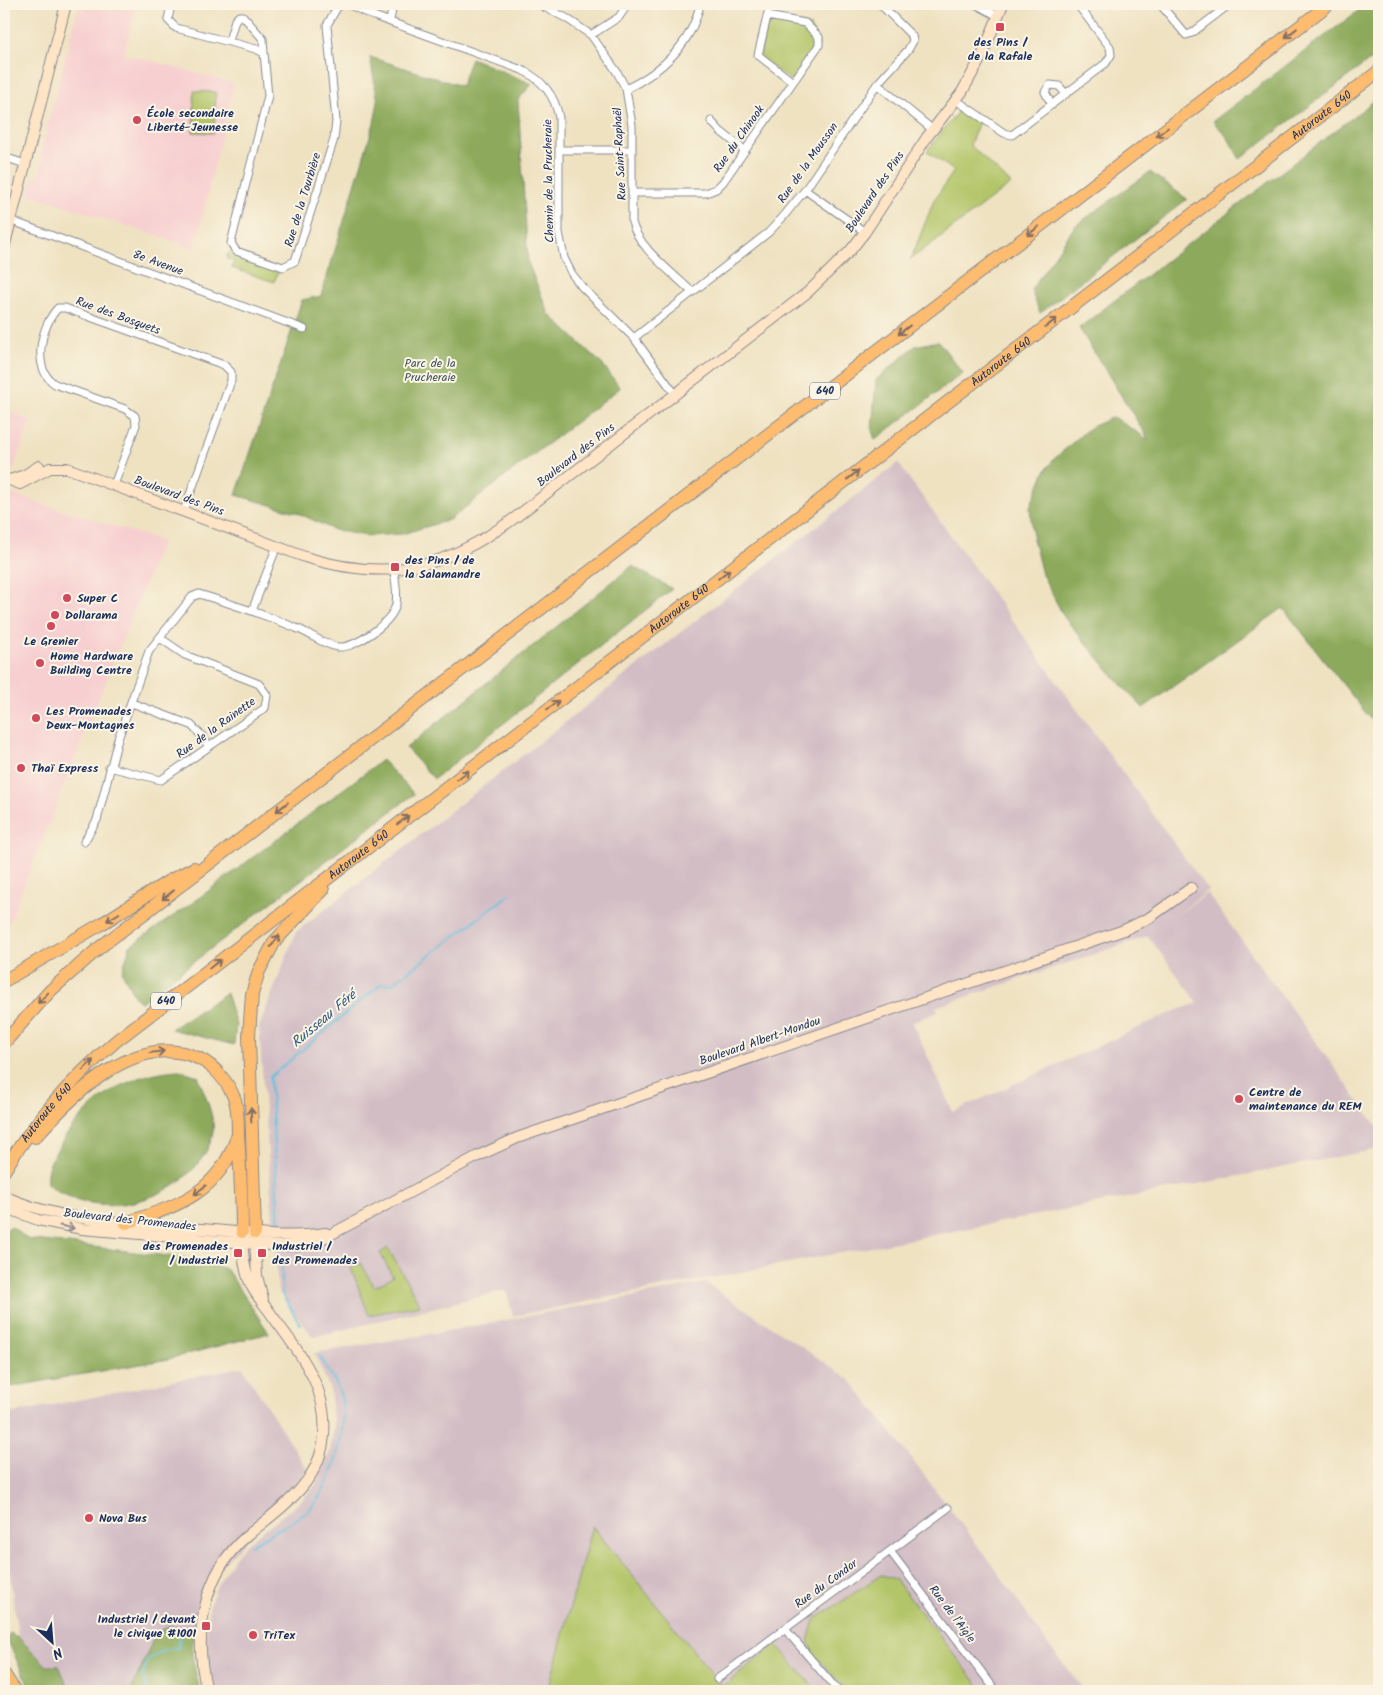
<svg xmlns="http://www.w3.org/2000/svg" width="1383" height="1695" font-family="Kalam,sans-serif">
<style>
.built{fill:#f7cfd0}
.industrial{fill:#d2bdc5;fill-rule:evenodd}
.green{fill:#b2c568;stroke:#667a63}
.forest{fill:#8daa5c;stroke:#546c5d}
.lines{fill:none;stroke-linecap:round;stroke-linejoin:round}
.stream{stroke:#5fc1dd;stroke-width:2}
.street-casing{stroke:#858890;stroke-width:9}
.secondary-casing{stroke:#858890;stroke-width:12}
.highway-casing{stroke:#858890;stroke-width:14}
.street{stroke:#fff;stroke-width:7}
.secondary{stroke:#ffe4c6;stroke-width:10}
.highway{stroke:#febc70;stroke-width:12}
.oneway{stroke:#816e66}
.oneway2{stroke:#8d8a92}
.poi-dot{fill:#d1495b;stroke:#fcf5e5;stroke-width:2}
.labels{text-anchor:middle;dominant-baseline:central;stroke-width:4;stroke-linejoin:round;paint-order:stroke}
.shield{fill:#fcf5e5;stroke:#5e6a86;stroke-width:1}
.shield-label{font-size:11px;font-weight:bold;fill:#1b2f5e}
.poi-label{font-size:12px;font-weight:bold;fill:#1b2f5e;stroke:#fcf5e5;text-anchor:start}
.street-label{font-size:12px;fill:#1b2f5e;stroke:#fcf5e5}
.park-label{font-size:12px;fill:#415460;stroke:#fcf5e5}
.water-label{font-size:14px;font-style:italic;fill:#2f5b84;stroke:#fcf5e5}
</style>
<rect width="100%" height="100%" fill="#fcf5e5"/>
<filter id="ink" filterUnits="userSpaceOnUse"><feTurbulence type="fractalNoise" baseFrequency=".02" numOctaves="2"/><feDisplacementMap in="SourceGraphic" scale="10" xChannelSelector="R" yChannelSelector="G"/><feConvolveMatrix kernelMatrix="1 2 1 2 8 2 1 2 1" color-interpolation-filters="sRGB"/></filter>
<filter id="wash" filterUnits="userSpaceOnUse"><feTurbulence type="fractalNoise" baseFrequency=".0096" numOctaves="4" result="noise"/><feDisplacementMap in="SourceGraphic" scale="20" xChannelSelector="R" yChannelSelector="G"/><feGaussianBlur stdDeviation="1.12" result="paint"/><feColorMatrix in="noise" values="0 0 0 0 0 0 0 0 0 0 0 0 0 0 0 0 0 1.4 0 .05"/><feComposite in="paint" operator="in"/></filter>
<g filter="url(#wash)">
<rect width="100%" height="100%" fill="#efe2c1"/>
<path class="built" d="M 79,4 L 136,4 L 124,54 L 234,83 L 195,248 L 29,194 L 33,176 L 39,175 L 42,160 L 40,156 Z
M 4,409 L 31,421 L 13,470 L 4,467 Z
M 4,492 L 162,541 L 4,935 Z"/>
<path class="industrial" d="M 898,463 L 1208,890 L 1171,919 L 1207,893 L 1379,1129 L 1379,1149 L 513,1316 L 506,1290 L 313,1337 L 278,1291 L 259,1027 L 296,932 ZM 1148,936 L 1198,1003 L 1175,1011 L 953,1112 L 912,1022 L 938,1012 L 936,1007 Z
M 706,1283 L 848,1378 L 871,1406 L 995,1568 L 1049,1646 L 1085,1691 L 213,1691 L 207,1668 L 206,1626 L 210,1604 L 217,1585 L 238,1553 L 247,1543 L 300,1502 L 317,1483 L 330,1452 L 334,1427 L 330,1389 L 314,1353 L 425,1335 Z
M 242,1367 L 307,1469 L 289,1495 L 212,1576 L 194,1629 L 168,1626 L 155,1635 L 131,1691 L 70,1691 L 59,1666 L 47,1667 L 18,1637 L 4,1526 L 4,1415 Z"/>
<path class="green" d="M 767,16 L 810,26 L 819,45 L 793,82 L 760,58 Z
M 194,91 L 216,92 L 214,133 L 193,132 Z
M 959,110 L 979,122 L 970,145 L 1011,184 L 911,259 L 934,200 L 954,171 L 927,151 Z
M 231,251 L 279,270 L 274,282 L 232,268 L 234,261 L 227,259 L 227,254 Z
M 388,1248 L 420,1305 L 369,1315 L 351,1268 L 361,1263 L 374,1287 L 393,1277 L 380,1253 Z
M 592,1526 L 723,1687 L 776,1644 L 817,1691 L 548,1691 Z
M 881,1575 L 895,1579 L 983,1691 L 847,1691 L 814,1654 L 808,1641 L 814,1620 Z"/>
<path class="forest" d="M 1367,4 L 1379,4 L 1379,53 L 1240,159 L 1228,138 L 1213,121 Z
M 370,57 L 461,86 L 471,58 L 532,84 L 518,100 L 528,263 L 549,314 L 604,366 L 620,388 L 449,520 L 402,534 L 366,536 L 334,530 L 296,512 L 236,495 L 302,300 L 321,296 L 374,123 L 378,102 Z
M 1379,97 L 1379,730 L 1283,608 L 1143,708 L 1114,677 L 1064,617 L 1042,574 L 1033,539 L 1030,507 L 1044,473 L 1053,460 L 1089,428 L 1113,417 L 1149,440 L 1079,328 Z
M 1150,172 L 1187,199 L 1040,313 L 1031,290 L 1075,226 Z
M 938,341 L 963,373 L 875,440 L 872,430 L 876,380 L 915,346 Z
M 632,566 L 672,589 L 434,779 L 406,748 Z
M 382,760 L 414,794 L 141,1002 L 136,999 L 122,972 L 130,946 L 195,901 Z
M 226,993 L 236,1025 L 234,1045 L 171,1029 Z
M 180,1070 L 198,1076 C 203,1091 211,1108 213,1123 C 215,1138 206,1154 197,1165 C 160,1207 93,1219 47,1184 C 45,1167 52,1159 60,1145 C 86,1102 129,1072 180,1070 Z
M 11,1226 L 27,1239 L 208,1261 L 227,1270 L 269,1333 L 164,1360 L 4,1388 L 4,1231 Z
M 168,1626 L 194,1629 L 192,1656 L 200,1691 L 131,1691 L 155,1635 Z
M 10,1633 L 18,1637 L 47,1666 L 59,1666 L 70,1691 L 31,1691 L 7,1639 Z"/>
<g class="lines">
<path class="stream" d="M 279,1224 L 270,1077 L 381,984 L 392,984 L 510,894
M 282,1259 L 282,1294 L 300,1324
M 251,1545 C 268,1534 288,1525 304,1514 C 331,1495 351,1423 340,1393 C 336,1380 326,1368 320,1356
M 147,1691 L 143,1675 L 147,1661 L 166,1649 L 178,1648 L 180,1632 L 189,1633"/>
</g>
</g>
<g filter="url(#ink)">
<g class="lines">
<defs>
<path id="street" d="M 171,4 L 168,20 L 176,28 L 256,49 L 264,53 L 268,96 L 231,243 L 236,251 L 283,267 L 295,261 L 334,139 L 336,121 L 327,25 L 339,4
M 348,4 L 371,15 L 522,70 C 543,80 555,95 559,118 L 559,232 L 564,258 L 572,274 L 582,287 L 634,338 L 675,394
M 538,4 L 566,18 L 591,35 L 617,72 L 626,89 L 632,125 L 632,222 C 638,248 673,273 692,292
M 770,4 L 758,55 L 793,82
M 975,4 L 998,16
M 1160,4 L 1186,35 L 1192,33 L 1230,4
M 390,21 L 393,4
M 591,35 L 619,17 L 628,4
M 4,39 L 4,40
M 229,41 L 235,20 L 239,16 L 243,16 L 263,39 L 264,53
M 877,84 L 933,130
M 626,89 C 661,72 692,44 700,4
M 956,100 L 1004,133 L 1012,135 L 1106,63 L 1111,55 L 1110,47 L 1077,4
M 1052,105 L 1045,92 L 1050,85 L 1059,86 L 1066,94
M 711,121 L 720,131 L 744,150
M 560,150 L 632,150
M 4,157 L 25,164
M 805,190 L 865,232
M 634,193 L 706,193 L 716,189 L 723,182 L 819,45 L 819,37 L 805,23 L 767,16
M 4,218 L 304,329
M 634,338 L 769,232 L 783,217 L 805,190 L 877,84 L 908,50 L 913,41 L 912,36 L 880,4
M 114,485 L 136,425 L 135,416 L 125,409 L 55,384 C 31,369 41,325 58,308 L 65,308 L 224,365 L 231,372 L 231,381 L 184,511
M 252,611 L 277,546
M 132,703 L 191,725 L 202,736 L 209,747
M 109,767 L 161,780 L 265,708 L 267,695 L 259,684 L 185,655 L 160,638
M 84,842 L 97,820 L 118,739 L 149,651 L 192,597 L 199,594 C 232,604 264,614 296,628 C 310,633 323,645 338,647 C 355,649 393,622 396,604 C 398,593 395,580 394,570
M 890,1551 L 996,1691
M 785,1629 L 838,1691
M 717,1679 L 948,1508"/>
<path id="secondary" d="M 4,248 L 66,4
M 4,478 L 20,484 L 50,468 L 67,468 L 305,557 C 390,583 445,569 516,517 L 808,292 L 850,251 L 865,232 L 927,137 L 962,92 L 982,56 L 1003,4
M 10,480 L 25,475 L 39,466
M 4,1196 C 68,1225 143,1224 213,1230 C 250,1233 289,1239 326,1233
M 4,1207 L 38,1220 L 82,1229 L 279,1246 L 304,1245 L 326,1237 L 478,1156 L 517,1138 L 1124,930 L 1149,918 L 1191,888
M 255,1239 L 257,1276 L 263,1299
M 207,1691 C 193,1636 202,1573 248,1535 C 279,1509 316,1486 323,1443 C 332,1389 298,1352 269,1311 C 262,1302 254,1293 250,1283 C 244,1269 243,1253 242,1238"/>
<g id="highway">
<path d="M 4,981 L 103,923 L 169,881 L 194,868"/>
<path d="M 4,1043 L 50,991 L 99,948 L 1329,4"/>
<path d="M 35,1137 C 73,1095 136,1030 198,1058 C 215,1066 228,1082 235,1100 C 238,1111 238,1122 238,1133 C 240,1166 242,1199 242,1232"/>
<path id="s1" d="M 4,1171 C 34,1121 72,1079 116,1041 L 1379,71"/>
<path d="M 126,1223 C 177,1206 218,1194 237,1137"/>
<path d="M 255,1233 L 249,1036 L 252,994 L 259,971 L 275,941 L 323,890"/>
<path d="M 4,1674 L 15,1691"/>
</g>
</defs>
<use href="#street" class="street-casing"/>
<use href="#secondary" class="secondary-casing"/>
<use href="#highway" class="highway-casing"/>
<use href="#street" class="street"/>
<use href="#secondary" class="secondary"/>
<use href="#highway" class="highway"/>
</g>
<defs><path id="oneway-shaft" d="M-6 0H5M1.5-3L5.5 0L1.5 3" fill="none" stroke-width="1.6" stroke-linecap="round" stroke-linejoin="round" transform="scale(1.25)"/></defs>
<g class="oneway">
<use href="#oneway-shaft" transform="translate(1291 33) rotate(142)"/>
<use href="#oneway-shaft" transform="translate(1162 132) rotate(143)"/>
<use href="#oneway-shaft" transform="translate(1033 231) rotate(142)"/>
<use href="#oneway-shaft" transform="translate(1051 323) rotate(-38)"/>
<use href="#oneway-shaft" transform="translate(904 330) rotate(142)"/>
<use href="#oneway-shaft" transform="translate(853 475) rotate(-38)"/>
<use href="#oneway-shaft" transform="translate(724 574) rotate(-38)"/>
<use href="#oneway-shaft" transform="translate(553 705) rotate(-37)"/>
<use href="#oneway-shaft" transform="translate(463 775) rotate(-37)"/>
<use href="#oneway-shaft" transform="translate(282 807) rotate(142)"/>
<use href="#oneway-shaft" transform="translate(403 820) rotate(-37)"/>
<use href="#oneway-shaft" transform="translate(168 895) rotate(142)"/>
<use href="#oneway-shaft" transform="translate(113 917) rotate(148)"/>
<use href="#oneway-shaft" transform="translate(275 941) rotate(-54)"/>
<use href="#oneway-shaft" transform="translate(215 964) rotate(-37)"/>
<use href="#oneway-shaft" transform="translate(43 998) rotate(134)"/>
<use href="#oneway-shaft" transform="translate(157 1052) rotate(-8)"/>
<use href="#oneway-shaft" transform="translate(88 1065) rotate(-44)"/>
<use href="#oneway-shaft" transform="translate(251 1115) rotate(-93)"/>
<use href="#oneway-shaft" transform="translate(200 1190) rotate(141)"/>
</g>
<use class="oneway2" href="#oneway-shaft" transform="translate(67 1227) rotate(11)"/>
</g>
<g class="poi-dot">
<rect x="995" y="22" width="10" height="10" rx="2.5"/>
<circle cx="137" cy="120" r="5"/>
<rect x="390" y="562" width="10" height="10" rx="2.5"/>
<circle cx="67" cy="598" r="5"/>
<circle cx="55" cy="615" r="5"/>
<circle cx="51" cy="626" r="5"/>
<circle cx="40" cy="663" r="5"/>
<circle cx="36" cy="718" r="5"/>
<circle cx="21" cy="768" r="5"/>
<circle cx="1239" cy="1099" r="5"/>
<rect x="233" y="1248" width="10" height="10" rx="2.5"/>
<rect x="257" y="1248" width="10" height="10" rx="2.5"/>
<circle cx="89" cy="1518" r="5"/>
<rect x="201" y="1621" width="10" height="10" rx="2.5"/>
<circle cx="253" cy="1635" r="5"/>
</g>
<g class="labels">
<g class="shield">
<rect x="810" y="382.5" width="30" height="17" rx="4"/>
<rect x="151" y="992.5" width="30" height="17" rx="4"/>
</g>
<g class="shield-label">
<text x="825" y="391">640</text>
<text x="166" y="1001">640</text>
</g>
<g class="poi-label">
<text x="1000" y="42" text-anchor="middle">des Pins /<tspan x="1000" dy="14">de la Rafale</tspan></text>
<text x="147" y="113">École secondaire<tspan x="147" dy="14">Liberté-Jeunesse</tspan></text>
<text x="405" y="560">des Pins / de<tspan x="405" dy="14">la Salamandre</tspan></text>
<text x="77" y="598">Super C</text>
<text x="65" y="615">Dollarama</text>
<text x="51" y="641" text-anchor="middle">Le Grenier</text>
<text x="50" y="656">Home Hardware<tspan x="50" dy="14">Building Centre</tspan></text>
<text x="46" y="711">Les Promenades<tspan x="46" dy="14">Deux-Montagnes</tspan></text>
<text x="31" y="768">Thaï Express</text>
<text x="1249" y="1092">Centre de<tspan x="1249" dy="14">maintenance du REM</tspan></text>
<text x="228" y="1246" text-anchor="end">des Promenades<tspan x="228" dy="14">/ Industriel</tspan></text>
<text x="272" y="1246">Industriel /<tspan x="272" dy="14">des Promenades</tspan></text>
<text x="99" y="1518">Nova Bus</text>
<text x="196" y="1619" text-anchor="end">Industriel / devant<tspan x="196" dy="14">le civique #1001</tspan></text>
<text x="263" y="1635">TriTex</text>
</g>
<g class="street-label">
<text stroke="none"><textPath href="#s1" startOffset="1692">Autoroute 640</textPath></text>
<text transform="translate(739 139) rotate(-55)">Rue du Chinook</text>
<text transform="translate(620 154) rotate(-93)">Rue Saint-Raphaël</text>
<text transform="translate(808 163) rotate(-55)">Rue de la Mousson</text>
<text transform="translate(549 181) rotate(-91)">Chemin de la Prucheraie</text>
<text transform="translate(875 192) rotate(-56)">Boulevard des Pins</text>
<text transform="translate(303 200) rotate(-73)">Rue de la Tourbière</text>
<text transform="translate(158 263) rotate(20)">8e Avenue</text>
<text transform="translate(118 316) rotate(20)">Rue des Bosquets</text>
<text stroke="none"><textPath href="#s1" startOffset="1288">Autoroute 640</textPath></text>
<text transform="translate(576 455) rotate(-38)">Boulevard des Pins</text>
<text transform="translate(179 496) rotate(20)">Boulevard des Pins</text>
<text stroke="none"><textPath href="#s1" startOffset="882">Autoroute 640</textPath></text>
<text transform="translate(216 728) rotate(-36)">Rue de la Rainette</text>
<text stroke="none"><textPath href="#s1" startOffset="478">Autoroute 640</textPath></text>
<text transform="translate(760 1041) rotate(-19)">Boulevard Albert-Mondou</text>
<text stroke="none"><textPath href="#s1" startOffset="72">Autoroute 640</textPath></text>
<text transform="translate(130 1220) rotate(6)">Boulevard des Promenades</text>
<text transform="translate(826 1584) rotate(-36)">Rue du Condor</text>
<text transform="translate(952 1614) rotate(53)">Rue de l'Aigle</text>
</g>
<g class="park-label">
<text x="430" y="363">Parc de la<tspan x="430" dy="14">Prucheraie</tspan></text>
</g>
<g class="water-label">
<text transform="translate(324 1019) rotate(-40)">Ruisseau Féré</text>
</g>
</g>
<rect width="1383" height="1695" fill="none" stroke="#fcf5e5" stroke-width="20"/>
<g transform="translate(52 1642) rotate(154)" stroke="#fcf5e5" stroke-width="4" paint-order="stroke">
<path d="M0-4L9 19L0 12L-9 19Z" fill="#1b2f5e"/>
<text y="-8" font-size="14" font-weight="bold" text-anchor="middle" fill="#1b2f5e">N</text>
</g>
</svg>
